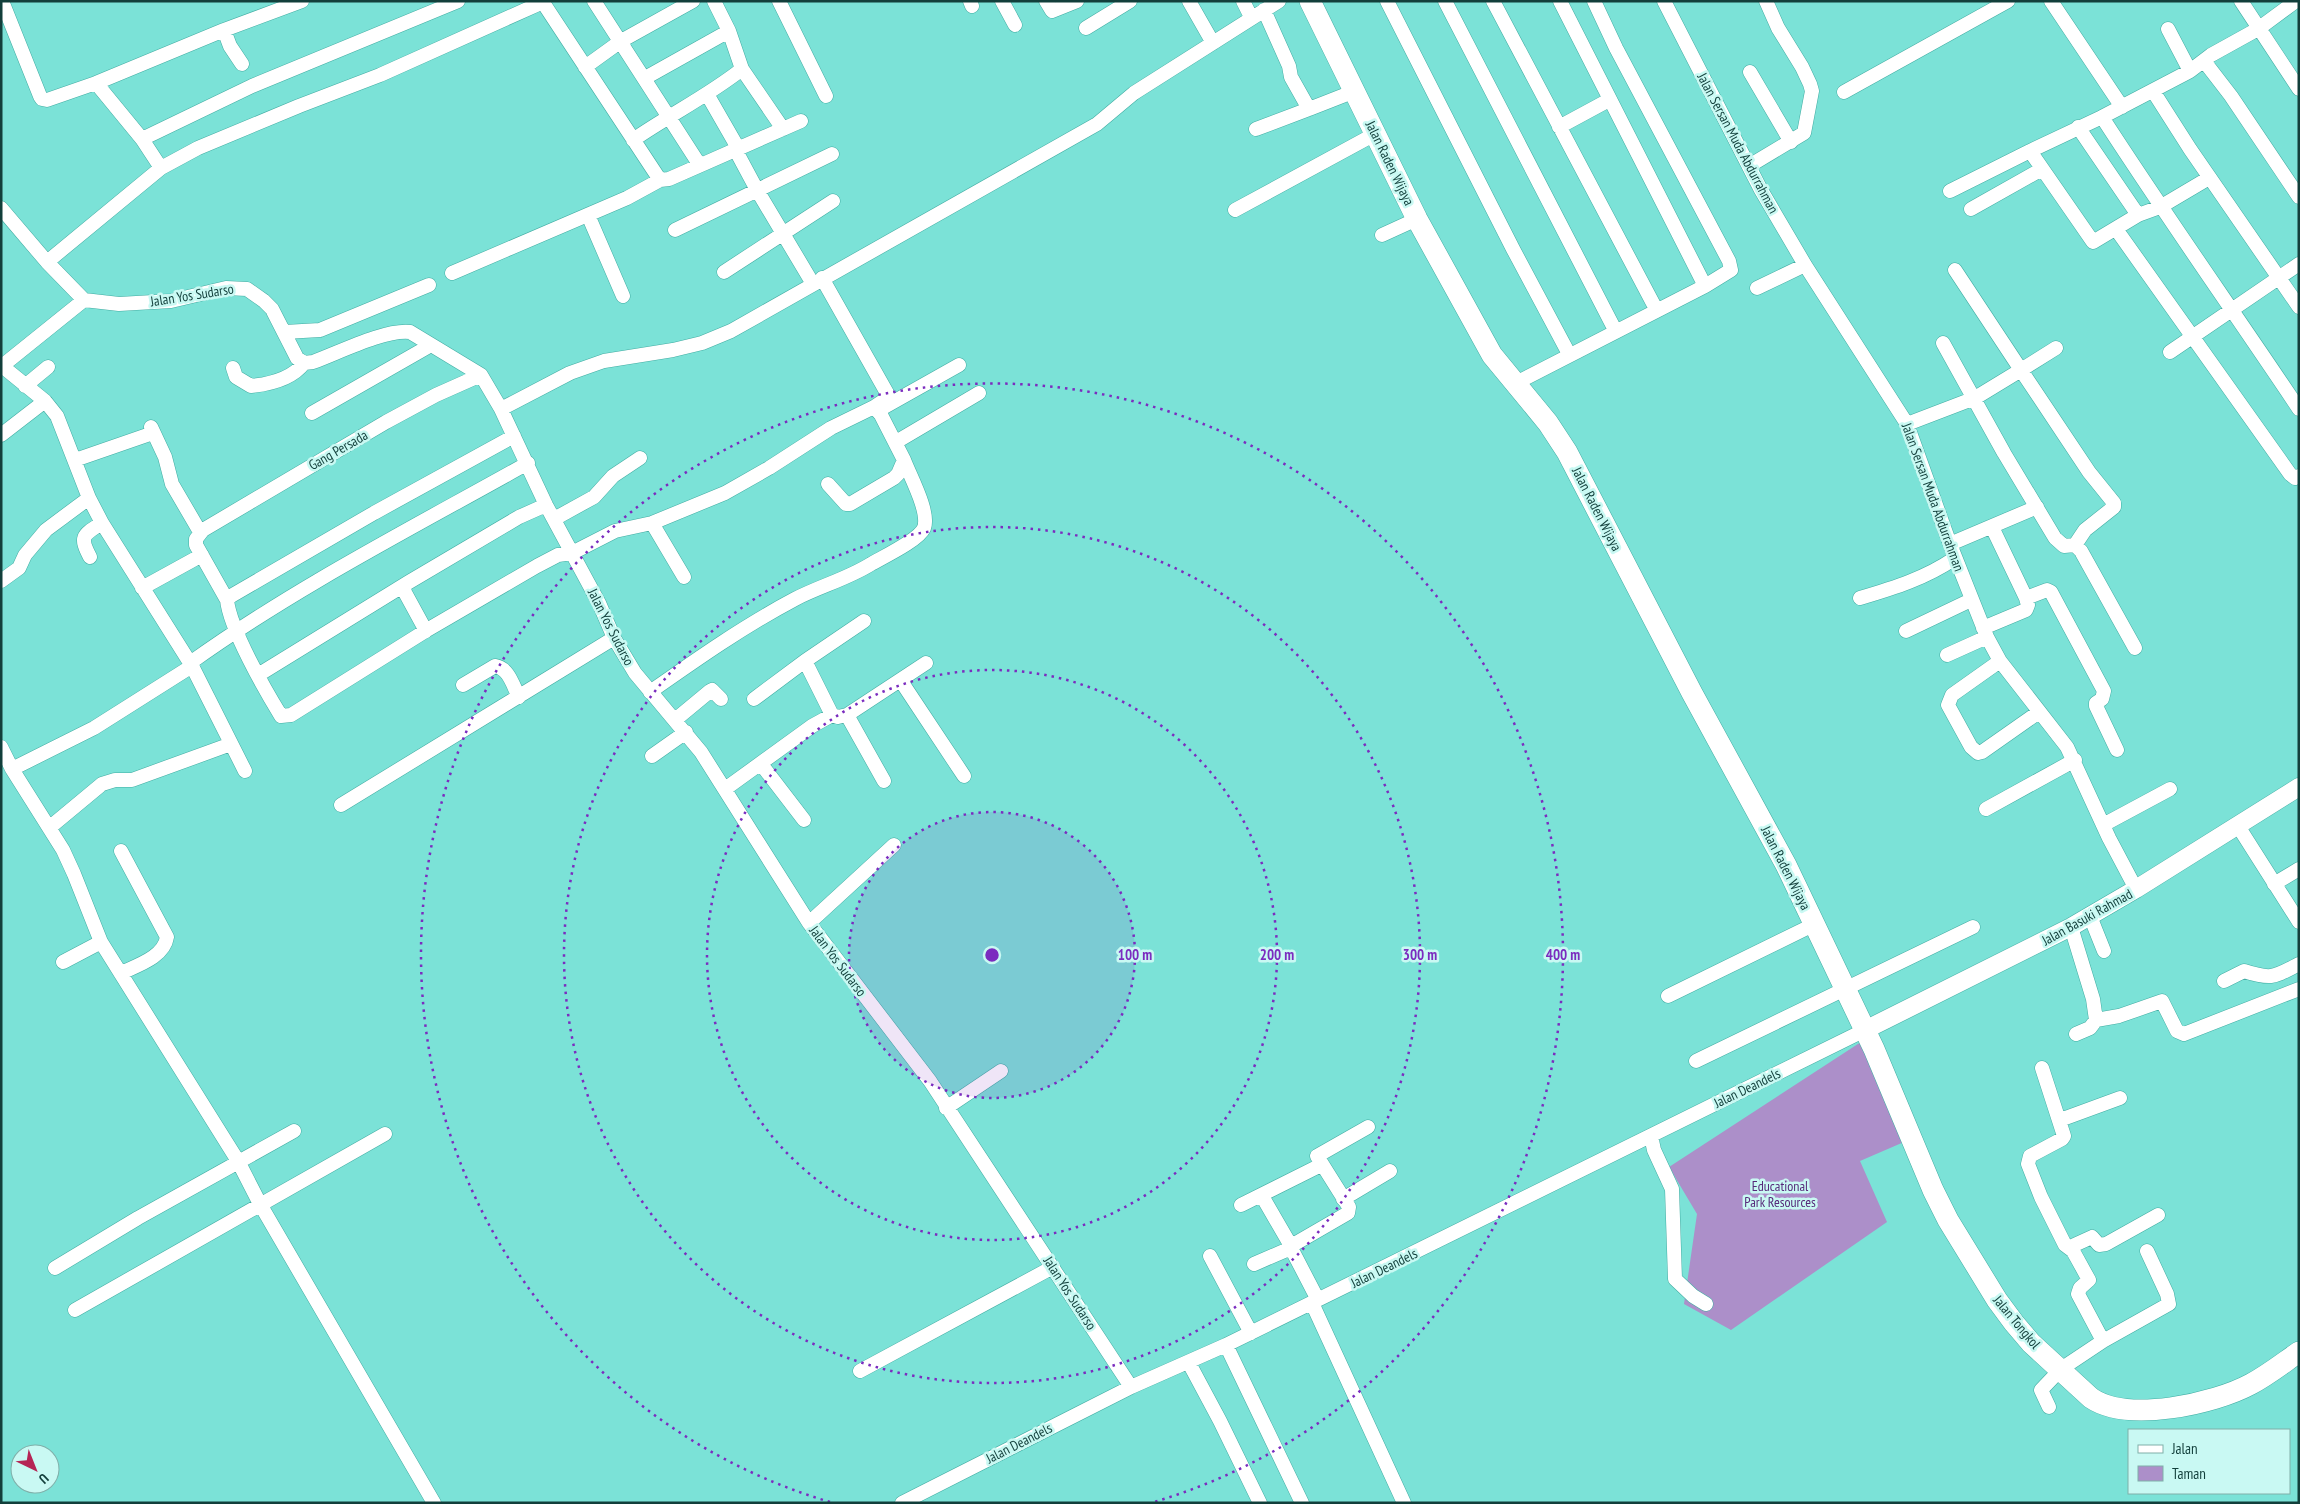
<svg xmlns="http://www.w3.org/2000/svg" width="2300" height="1504" font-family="'PT Sans Narrow',sans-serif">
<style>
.green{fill:#ac8fc9}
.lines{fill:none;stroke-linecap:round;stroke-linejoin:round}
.minor-casing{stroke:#42ada3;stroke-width:15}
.major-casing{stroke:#42ada3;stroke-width:19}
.highway-casing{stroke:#42ada3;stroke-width:22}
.minor{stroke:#fff;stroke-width:14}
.major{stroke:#fff;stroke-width:18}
.highway{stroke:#fff;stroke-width:21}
.ring{fill:none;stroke:#7b2cbf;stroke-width:2.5;stroke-dasharray:2.5 5}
.labels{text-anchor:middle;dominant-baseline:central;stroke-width:5;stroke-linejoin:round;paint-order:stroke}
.street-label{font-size:14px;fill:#123f3b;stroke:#c9f9f3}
.park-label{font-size:14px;fill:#572a7a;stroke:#c9f9f3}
.centre{fill:#7b2cbf;stroke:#c9f9f3;stroke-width:2.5}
.ring-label{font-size:15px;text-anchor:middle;font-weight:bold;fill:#7b2cbf;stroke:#c9f9f3;stroke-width:5;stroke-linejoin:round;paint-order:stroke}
</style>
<rect width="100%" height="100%" fill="#7be2d7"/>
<path class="green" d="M 1861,1042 L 1904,1142 L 1860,1161 L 1887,1222 L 1731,1330 L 1684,1304 L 1697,1214 L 1669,1167 Z"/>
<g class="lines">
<defs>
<path id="minor" d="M 2,1 L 40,96 L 42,99 L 47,100 L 96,83 L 224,30 L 302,1
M 542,1 L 660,180 L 669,179 L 801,121
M 594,1 L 699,164
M 779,1 L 826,96
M 970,1 L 972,6
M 1002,1 L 1015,25
M 1046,1 L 1052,11 L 1077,1
M 1189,1 L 1213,43
M 1243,1 L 1251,17
M 1387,1 L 1513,249 L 1569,354
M 1445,1 L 1615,330
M 1493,1 L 1656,309
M 1594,1 L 1616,48 L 1729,261 L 1731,270 L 1705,286
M 1664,1 L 1761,190 L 1805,265 L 1907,424 L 1950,544 L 1987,637 L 2000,661 L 2067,747 L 2109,838 L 2136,889
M 2051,1 L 2122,107
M 2241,1 L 2299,89
M 1264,10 L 1289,66 L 1291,77 L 1309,109 L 1355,91
M 1086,28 L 1130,1
M 2168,29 L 2190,71
M 224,30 L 230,46 L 242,64
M 2204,61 L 2231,96 L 2299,197
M 585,67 L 621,41 L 693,1
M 742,69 L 783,129
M 1750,72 L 1791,142
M 645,78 L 729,31
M 96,83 L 142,139 L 161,168 L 198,148 L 299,106 L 380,75 L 543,2
M 2153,91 L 2190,149 L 2299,307
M 1844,92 L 2008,1
M 707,94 L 738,148
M 2102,117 C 2166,216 2234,312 2299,409
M 1559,127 L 1609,100
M 2078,127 L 2138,215
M 1256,129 L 1309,109
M 142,139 L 252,86 L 458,1
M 633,140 C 669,115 708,96 742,69 L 729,31 L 714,1
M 735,149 L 757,190 L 813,284
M 1749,166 L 1804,133 L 1812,91 L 1810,84 L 1802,67 L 1778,28 L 1766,1
M 2209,178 L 2160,207 L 2138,215 L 2093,242 L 2030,151 L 2102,117 L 2190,71 L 2211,55 L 2258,29 L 2296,1
M 1950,191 L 2030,151
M 1,208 L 47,262 L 84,300 L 119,304 L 171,301 L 226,288 L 247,289 L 264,301 L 272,309 L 297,358 L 304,363 L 313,362 C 338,353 385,329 410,332 L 481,375 L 501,409 L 546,505 L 599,603 L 614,638 L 635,673 L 701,752 L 809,923 L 930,1081 L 1131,1387
M 1971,209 L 2042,169
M 1235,210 L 1375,134
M 588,215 L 623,296
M 2116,229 L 2290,474 L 2295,478 L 2299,476
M 675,230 L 832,154
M 1382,235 L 1417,219
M 47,262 L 161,168
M 1955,270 L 2021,370 L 2056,348
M 724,272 L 833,201
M 452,273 L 627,198 L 660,180
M 822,278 L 887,393 L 886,399 L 874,407 L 881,415 L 904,460 L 898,474 L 894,478 L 850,504 L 846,504 L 828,484
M 1757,288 L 1805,265
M 285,332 L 320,330 L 429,285
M 1943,343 L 2004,453 L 2055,538 L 2064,546 L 2075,545 L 2081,551 L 2135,648
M 2170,352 L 2299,264
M 233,368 L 236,377 L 251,386 C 271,384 292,379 304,363
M 1514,384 L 1705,286 L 1560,1
M 25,386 L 48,367
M 501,409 L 570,373 L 604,361 L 673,350 L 702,343 L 731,331 L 1097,124 L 1134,93 L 1279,1
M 879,410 L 959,365
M 312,413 L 431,345
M 1907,424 L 1975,398 L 2021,370 L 2089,472 L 2114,503 L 2114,507 L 2085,530 L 2075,545
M 151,427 L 165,457 L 172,484 L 200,532
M 1,435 L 45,401
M 514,436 L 374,513 L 231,596 L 227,600 C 230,629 265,690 281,716 L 291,715 L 427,630 L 537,566 L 558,555 L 572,553 L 615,531 L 652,523 L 725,493 L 769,468 L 831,428 L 874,407
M 896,442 L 979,393
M 75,460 L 153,433
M 554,519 L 594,497 L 613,476 L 640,458
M 652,523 L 684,577
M 1992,527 L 2026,598
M 1950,544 L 2037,507
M 90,557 C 79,536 83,535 102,523
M 1,581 L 19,568 L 25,555 L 46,530 L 89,498 L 57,416 L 45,401 L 2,366 L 84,300
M 402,587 L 426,631
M 142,588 L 202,555
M 1860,598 C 1894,588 1926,578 1955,558
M 227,600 L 196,545 L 196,539 L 203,530 L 386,422 L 436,395 L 481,375
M 1983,628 L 2026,610 L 2028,605 L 2026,598 L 2047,590 L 2051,592 L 2104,691 L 2102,699 L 2096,703 L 2096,706 L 2117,750
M 1906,631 L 1971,600
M 1947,655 L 1987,637
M 805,661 L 864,621
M 2000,661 L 1952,695 L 1948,705 L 1971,747 L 1978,753 L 1982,752 L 2039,712
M 190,663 C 296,587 414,527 528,463
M 192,666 L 245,771
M 258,675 L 409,582 L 519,517 L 546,505
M 901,681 L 964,776
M 463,685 L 495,666 C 509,668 513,686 519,697
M 650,692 C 697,659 744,626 795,599 C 820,586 847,579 871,564 C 883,557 919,540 924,528 C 930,512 910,476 904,460
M 754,699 L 805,661 L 832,715
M 847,715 L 884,781
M 675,720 L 710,691 L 712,690 L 721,699
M 1,747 L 12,769 L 63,850 L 74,874 L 101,942 L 238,1161 L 260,1204 L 434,1503
M 652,756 L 686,732
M 761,764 L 804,820
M 12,769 L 94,728 L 192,666 L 102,523 L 89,498
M 725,789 L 812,726 L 832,715 L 838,717 L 847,715 L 926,663
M 341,805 L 614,638
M 1986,809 L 2075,760
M 2103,825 L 2170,789
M 2238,826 L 2299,922
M 49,828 L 102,784 L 115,780 L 132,780 L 231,744
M 121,851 L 167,937 C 164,957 138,965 121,973
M 2274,884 L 2299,869
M 2090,916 L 2104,951
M 809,923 L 894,845
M 2071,927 L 2093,999 L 2096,1020 L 2090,1028 L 2076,1034
M 63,962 L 101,942
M 2224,981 L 2244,971 C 2272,980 2274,977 2299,964
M 1668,996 L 1815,924
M 2096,1020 L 2119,1016 L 2162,1001 L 2177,1031 L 2184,1034 L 2299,989
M 1696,1061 L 1973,927
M 2042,1068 L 2064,1136 L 2062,1139 L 2030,1156 L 2028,1164 L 2041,1197 L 2065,1245 L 2073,1251 L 2089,1280 L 2080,1288 L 2078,1294 L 2103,1341
M 946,1108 L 1001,1071
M 2060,1120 L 2120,1098
M 1651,1136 L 1654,1150 L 1672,1189 L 1675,1279 L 1693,1296 L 1706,1304
M 1262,1196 L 1291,1246
M 1343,1199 L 1390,1171
M 1241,1205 L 1321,1165
M 2070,1247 L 2092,1237 L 2099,1245 L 2106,1244 L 2158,1215
M 1291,1248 L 1318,1300
M 1210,1256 L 1251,1333
M 1254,1264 L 1291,1248 L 1291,1246 L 1348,1213 L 1349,1207 L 1317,1156 L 1368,1127
M 55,1268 L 138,1218 L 294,1131
M 1312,1303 L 1404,1503
M 75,1310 L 385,1134
M 1226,1345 L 1302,1503
M 1189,1363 L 1220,1421 L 1260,1503
M 860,1371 L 1053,1267
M 2049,1407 L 2041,1390 L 2061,1369 L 2103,1341 L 2169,1304 L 2167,1294 L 2147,1251
M 902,1503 L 1131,1387 L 1226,1345 L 1865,1030"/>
<path id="major" d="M 1865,1030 L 2071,927 L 2136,889 L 2299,787"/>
<path id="highway" d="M 1310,1 L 1417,219 L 1492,355 L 1548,423 L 1567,452 L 1692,693 L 1786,865 L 1874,1049 L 1933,1190 L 1948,1220 L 1997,1300 L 2014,1323 L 2031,1343 L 2091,1398 C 2128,1423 2214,1404 2251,1384 C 2268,1375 2283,1363 2299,1352"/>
</defs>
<use href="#minor" class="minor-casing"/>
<use href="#major" class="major-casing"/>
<use href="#highway" class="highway-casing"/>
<use href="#minor" class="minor"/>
<use href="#major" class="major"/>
<use href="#highway" class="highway"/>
</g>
<circle cx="992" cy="955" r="143" fill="#7b2cbf" fill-opacity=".12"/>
<g class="ring">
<circle cx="992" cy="955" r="143"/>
<circle cx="992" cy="955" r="285"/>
<circle cx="992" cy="955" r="428"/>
<path d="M830 1502A571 571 0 1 1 1154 1502"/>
</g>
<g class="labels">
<g class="street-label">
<text transform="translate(1738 143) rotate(62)">Jalan Sersan Muda Abdurrahman</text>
<text transform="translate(1390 163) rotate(64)">Jalan Raden Wijaya</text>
<text transform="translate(192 295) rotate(-9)">Jalan Yos Sudarso</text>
<text transform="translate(338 450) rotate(-30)">Gang Persada</text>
<text transform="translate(1933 497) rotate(70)">Jalan Sersan Muda Abdurrahman</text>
<text transform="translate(1597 509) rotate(63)">Jalan Raden Wijaya</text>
<text transform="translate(611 627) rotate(63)">Jalan Yos Sudarso</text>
<text transform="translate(1786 868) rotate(63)">Jalan Raden Wijaya</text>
<text transform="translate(2087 917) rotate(-29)">Jalan Basuki Rahmad</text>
<text transform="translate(838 961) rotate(53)">Jalan Yos Sudarso</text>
<text transform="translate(1747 1088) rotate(-26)">Jalan Deandels</text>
<text transform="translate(1384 1268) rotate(-26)">Jalan Deandels</text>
<text transform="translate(1070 1293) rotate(57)">Jalan Yos Sudarso</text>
<text transform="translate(2017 1322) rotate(50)">Jalan Tongkol</text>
<text transform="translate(1019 1443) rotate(-27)">Jalan Deandels</text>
</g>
<g class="park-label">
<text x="1780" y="1186">Educational<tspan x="1780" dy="16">Park Resources</tspan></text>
</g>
</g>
<circle cx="992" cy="955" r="8" class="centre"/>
<g class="ring-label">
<text x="1135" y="960">100 m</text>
<text x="1277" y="960">200 m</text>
<text x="1420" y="960">300 m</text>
<text x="1563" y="960">400 m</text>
</g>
<rect width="2300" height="1504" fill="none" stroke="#123f3b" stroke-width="5"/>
<rect x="2128" y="1429" width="162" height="65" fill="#c9f9f3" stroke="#80afa9"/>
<rect x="2138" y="1445" width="25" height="8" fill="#ffffff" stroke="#80afa9"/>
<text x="2172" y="1454" font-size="15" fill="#123f3b">Jalan</text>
<rect x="2138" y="1466" width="25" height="15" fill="#ac8fc9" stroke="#80afa9"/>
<text x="2172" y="1479" font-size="15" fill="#123f3b">Taman</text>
<g transform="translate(35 1469) rotate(137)"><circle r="24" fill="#c9f9f3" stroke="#80afa9"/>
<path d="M0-4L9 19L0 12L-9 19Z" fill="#b52555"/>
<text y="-8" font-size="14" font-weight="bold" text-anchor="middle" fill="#123f3b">U</text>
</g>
</svg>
